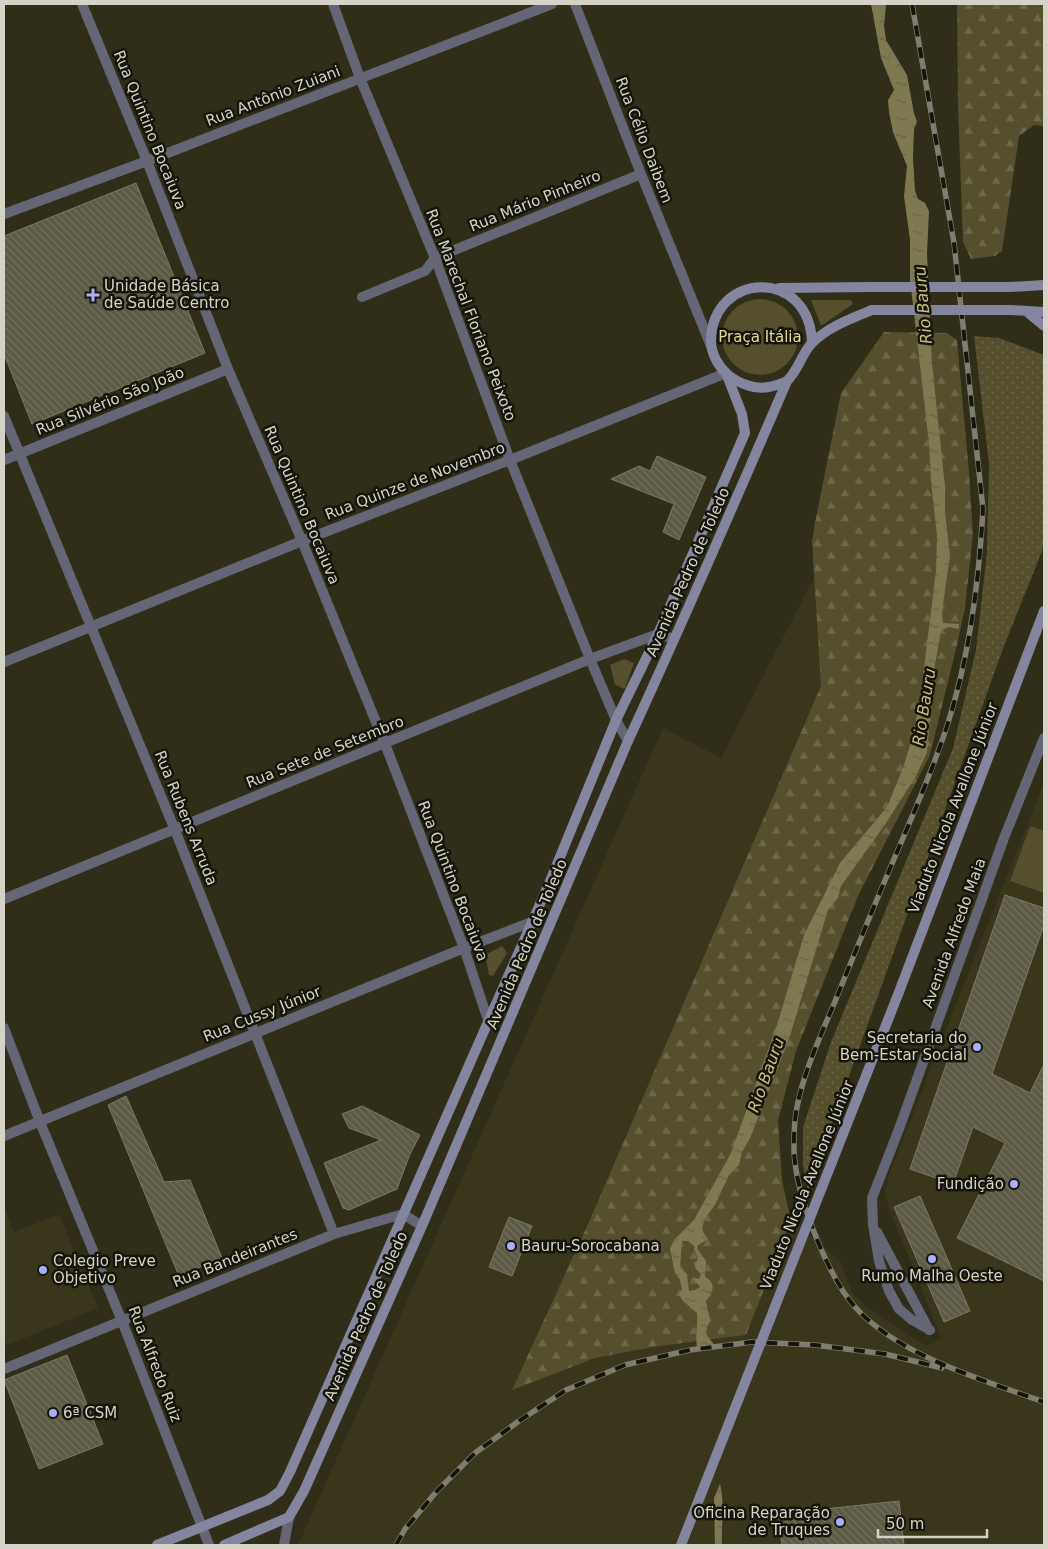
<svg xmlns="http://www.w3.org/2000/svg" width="1048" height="1549" font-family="'DejaVu Sans',sans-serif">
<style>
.built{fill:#3a361c}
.grass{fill:url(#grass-dots)}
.forest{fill:url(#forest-firs)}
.park{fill:#554f2d}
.water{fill:url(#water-ripples);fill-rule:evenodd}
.building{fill:url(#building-back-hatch);stroke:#7d7964}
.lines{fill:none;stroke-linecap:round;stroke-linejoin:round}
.street{stroke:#646676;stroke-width:10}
.secondary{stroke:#8486a0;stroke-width:10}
.rail-casing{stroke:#7f7d6d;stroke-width:5.5}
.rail{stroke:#16150c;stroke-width:4;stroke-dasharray:11;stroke-linecap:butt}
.secondary-bridge{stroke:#8486a0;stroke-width:10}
.poi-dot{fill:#abaffb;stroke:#16150c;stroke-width:2}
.labels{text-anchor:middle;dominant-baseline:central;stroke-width:5;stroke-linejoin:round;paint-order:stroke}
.street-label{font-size:15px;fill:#d5d3c7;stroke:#16150c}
.poi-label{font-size:15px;fill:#d5d3c7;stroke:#16150c;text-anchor:start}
.park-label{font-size:15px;fill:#e5db98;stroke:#16150c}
.water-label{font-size:16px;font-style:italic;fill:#cac07f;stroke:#16150c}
</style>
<defs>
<pattern id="grass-dots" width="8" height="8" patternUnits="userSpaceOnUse" patternTransform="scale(1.25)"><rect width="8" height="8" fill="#554f2d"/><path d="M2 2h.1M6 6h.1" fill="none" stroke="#6d674a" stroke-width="1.8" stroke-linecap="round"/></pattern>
<pattern id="forest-firs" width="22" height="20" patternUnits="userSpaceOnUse" patternTransform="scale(1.25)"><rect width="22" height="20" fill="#554f2d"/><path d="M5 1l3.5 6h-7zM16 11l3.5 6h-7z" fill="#6d674a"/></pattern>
<pattern id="water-ripples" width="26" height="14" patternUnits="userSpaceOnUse" patternTransform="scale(1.25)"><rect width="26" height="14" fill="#7f7952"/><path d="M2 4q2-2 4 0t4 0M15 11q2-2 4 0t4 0" fill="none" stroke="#666249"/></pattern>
<pattern id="building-back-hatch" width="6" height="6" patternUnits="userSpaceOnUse" patternTransform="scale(1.25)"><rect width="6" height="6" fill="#5c5944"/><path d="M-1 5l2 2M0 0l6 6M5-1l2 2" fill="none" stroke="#72705e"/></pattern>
</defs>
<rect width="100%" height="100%" fill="#302d19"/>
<path class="built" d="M 825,556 L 868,578 L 588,1224 L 513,1389 L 595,1358 L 659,1346 L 746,1335 L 791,1221 L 841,1262 L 852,1292 L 868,1308 L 927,1346 L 942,1339 L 889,1209 L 885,1192 L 890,1172 L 1044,782 L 1044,1545 L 298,1545 L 663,728 L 721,758 Z
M 4,1207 L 14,1232 L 59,1214 L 98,1308 L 7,1345 L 4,1337 Z"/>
<path class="grass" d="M 974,336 L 999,338 L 1044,355 L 1044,546 L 1004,646 L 808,1190 L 803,1166 L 803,1127 L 831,1042 L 953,748 L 976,650 L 987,552 L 989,464 Z"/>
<path class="forest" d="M 957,4 L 1044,4 L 1044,126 L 1034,125 L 1019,136 L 1002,251 L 995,256 L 971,259 L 963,242 L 958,105 Z
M 884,332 L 947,333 L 957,340 L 969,472 L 973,534 L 965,608 L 957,645 L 930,755 L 858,896 L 796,1051 L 778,1121 L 782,1180 L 791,1221 L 746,1335 L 659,1346 L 595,1358 L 512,1390 L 588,1224 L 821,686 L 812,542 L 815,523 L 841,393 Z"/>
<path class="park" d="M722 337a38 38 0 1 1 76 0a38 38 0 1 1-76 0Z
M 811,300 L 851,300 L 853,304 L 821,326 Z
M 624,659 L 634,663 L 625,689 L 615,685 L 610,665 Z
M 1030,826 L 1044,831 L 1044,893 L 1010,881 Z
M 502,946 L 507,953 L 493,976 L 489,975 L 485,955 Z"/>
<path class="water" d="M 871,4 L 886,4 L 884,26 L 886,40 L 907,75 L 914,113 L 917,122 L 914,129 L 913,158 L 915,191 L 918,199 L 925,203 L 929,211 L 927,253 L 932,363 L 945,487 L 945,512 L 950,555 L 942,612 L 943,623 L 959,624 L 959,629 L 949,627 L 941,630 L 934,671 L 927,752 L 916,776 L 886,823 L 841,886 L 838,898 L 828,910 L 789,1039 L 750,1138 L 742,1152 L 739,1165 L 729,1175 L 715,1205 L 705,1218 L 702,1227 L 703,1232 L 708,1239 L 697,1246 L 698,1250 L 706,1261 L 705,1277 C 717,1283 713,1292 706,1301 L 710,1321 L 707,1327 L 706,1334 L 715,1346 L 697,1347 C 695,1335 698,1325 697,1313 L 683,1301 L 679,1294 L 682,1290 L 680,1280 L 675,1273 L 670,1249 L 674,1240 L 694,1220 L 731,1153 L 777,1025 L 804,935 L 840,863 L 887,807 L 903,768 L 912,739 L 920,700 L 936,571 L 937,536 L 931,481 L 929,443 L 910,279 L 910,240 L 904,196 L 907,166 L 893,132 L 889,112 L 888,100 L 894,90 L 881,58 ZM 682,1241 L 688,1241 L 694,1246 L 694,1250 L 698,1257 L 697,1261 L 694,1263 L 696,1269 L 701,1274 L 699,1279 L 693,1278 L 700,1287 L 695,1290 L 689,1291 L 687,1274 L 680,1268 Z
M 720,1484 C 725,1505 721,1524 722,1545 L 715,1545 L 714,1498 Z"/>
<path class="building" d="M 136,183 L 205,353 L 32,424 L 4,354 L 4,236 Z
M 657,456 L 706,477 L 679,540 L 663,532 L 674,504 L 611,479 L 639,466 L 650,471 Z
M 1005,895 L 1044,908 L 1044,925 L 992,1074 L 1030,1093 L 1044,1064 L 1044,1281 L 957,1238 L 1005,1143 L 973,1127 L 953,1184 L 910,1169 Z
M 126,1096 L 164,1182 L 190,1180 L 222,1258 L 179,1276 L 108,1105 Z
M 362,1106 L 420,1135 L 410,1154 L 397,1189 L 349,1210 L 343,1208 L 324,1163 L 381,1140 L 349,1128 L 342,1114 Z
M 920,1196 L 970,1311 L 944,1322 L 894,1207 Z
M 509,1217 L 532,1226 L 512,1276 L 489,1267 Z
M 67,1355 L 103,1444 L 39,1469 L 4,1380 Z
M 899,1501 L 904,1545 L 782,1545 L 778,1514 Z"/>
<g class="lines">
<path class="street" d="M 82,4 L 147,161 L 228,369 L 302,541 L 385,744 L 464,948 L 488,1020
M 333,4 L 360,78 L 435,258 L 510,460 L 590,659 L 616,720 L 628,741
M 575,4 L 641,174 L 711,346
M 4,214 L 147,161 L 552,4
M 362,297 L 425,271 L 435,258 L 641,174
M 4,416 L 175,830 L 334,1234
M 4,460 L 228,369
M 4,662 L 302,541 L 510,460 L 726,373
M 4,899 L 590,659 L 658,634 L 674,639
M 4,1028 L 40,1122 L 122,1321 L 209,1545
M 4,1136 L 464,948 L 532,922
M 877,1232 L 929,1330
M 930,1330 L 912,1320 L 899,1309 L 889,1291 L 879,1261 L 873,1225 L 872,1198 L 899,1129 L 1004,838 L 1044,738
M 4,1369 L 334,1234 L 403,1214 L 422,1226
M 284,1545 L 289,1517"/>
<path class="secondary" d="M 1010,287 L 1044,285
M 779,288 L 870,287
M 1010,310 L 1044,312
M 1026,311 L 1044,326
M 812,343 C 810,267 712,271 711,341 C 711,353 718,366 727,374 C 739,384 757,391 773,386 C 777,385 784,383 787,381 C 798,371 802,353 812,343 C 828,327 852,318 872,310
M 899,992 L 1044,611
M 157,1545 L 268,1500 L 280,1491 L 290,1472 L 551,879 L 616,720 L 658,634 L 745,433 L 742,414 L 726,373
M 224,1545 L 289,1517 L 304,1491 L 422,1226 L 628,741 C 683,622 735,502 787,381"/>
<defs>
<path id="rail" d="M 912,4 L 954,243 L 983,509 C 979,581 970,654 948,723 C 934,767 915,810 897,852 C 876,901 856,950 836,999 C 820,1038 800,1078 795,1120 C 794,1133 793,1149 795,1162 C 799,1202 829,1279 856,1308 C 898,1355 985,1381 1044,1402
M 396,1545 L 405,1529 L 437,1491 L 475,1453 L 519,1421 L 566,1390 L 625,1365 L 690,1350 L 752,1342 L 815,1345 L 885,1354 L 942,1368"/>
</defs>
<use href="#rail" class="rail-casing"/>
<use href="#rail" class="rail"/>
<path class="secondary-bridge" d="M 870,287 L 1010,287
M 872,310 L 1010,310
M 681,1545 L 899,992"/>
</g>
<g class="poi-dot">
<path d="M90.5 287.5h5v5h5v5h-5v5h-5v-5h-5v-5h5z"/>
<circle cx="977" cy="1047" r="5"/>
<circle cx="1014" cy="1184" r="5"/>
<circle cx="511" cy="1246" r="5"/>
<circle cx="932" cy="1259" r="5"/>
<circle cx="43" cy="1270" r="5"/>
<circle cx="53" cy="1413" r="5"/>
<circle cx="840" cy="1522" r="5"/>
</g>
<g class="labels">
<g class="street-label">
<text transform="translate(273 96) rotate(-21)">Rua Antônio Zuiani</text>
<text transform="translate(150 130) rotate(68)">Rua Quintino Bocaiuva</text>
<text transform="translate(644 140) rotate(69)">Rua Célio Daibem</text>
<text transform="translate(535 201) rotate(-22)">Rua Mário Pinheiro</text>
<text transform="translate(471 315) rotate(69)">Rua Marechal Floriano Peixoto</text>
<text transform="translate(110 401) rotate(-22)">Rua Silvério São João</text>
<text transform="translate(415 481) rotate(-21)">Rua Quinze de Novembro</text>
<text transform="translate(302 505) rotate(67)">Rua Quintino Bocaiuva</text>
<text transform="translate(688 572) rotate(-66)">Avenida Pedro de Toledo</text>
<text transform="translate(325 752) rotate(-22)">Rua Sete de Setembro</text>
<text transform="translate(953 808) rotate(-69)">Viaduto Nicola Avallone Júnior</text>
<text transform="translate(186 818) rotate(68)">Rua Rubens Arruda</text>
<text transform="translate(453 881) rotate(69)">Rua Quintino Bocaiuva</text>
<text transform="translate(954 933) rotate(-70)">Avenida Alfredo Maia</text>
<text transform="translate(527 944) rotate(-67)">Avenida Pedro de Toledo</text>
<text transform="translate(262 1014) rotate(-22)">Rua Cussy Júnior</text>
<text transform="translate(807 1185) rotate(-68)">Viaduto Nicola Avallone Júnior</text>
<text transform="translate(235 1258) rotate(-22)">Rua Bandeirantes</text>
<text transform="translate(366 1316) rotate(-66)">Avenida Pedro de Toledo</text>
<text transform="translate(155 1364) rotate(69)">Rua Alfredo Ruiz</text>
</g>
<g class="poi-label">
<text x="104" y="286">Unidade Básica<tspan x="104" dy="17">de Saúde Centro</tspan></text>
<text x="967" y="1038" text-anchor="end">Secretaria do<tspan x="967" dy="17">Bem-Estar Social</tspan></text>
<text x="1004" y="1184" text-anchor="end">Fundição</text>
<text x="521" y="1246">Bauru-Sorocabana</text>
<text x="53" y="1261">Colegio Preve<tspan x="53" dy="17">Objetivo</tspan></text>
<text x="932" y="1276" text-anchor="middle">Rumo Malha Oeste</text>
<text x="63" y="1413">6ª CSM</text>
<text x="830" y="1513" text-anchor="end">Oficina Reparação<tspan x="830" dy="17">de Truques</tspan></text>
</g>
<g class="park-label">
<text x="760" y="337">Praça Itália</text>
</g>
<g class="water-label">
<text transform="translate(923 305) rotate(-95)">Rio Bauru</text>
<text transform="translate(924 707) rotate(-81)">Rio Bauru</text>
<text transform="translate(766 1075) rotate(-70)">Rio Bauru</text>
</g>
</g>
<rect width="1048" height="1549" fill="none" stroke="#d5d3c7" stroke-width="10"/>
<path d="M878 1529v8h109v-8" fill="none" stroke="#d5d3c7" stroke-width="2.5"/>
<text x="886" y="1529" font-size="15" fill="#d5d3c7" stroke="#16150c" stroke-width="4" paint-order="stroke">50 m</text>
</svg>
